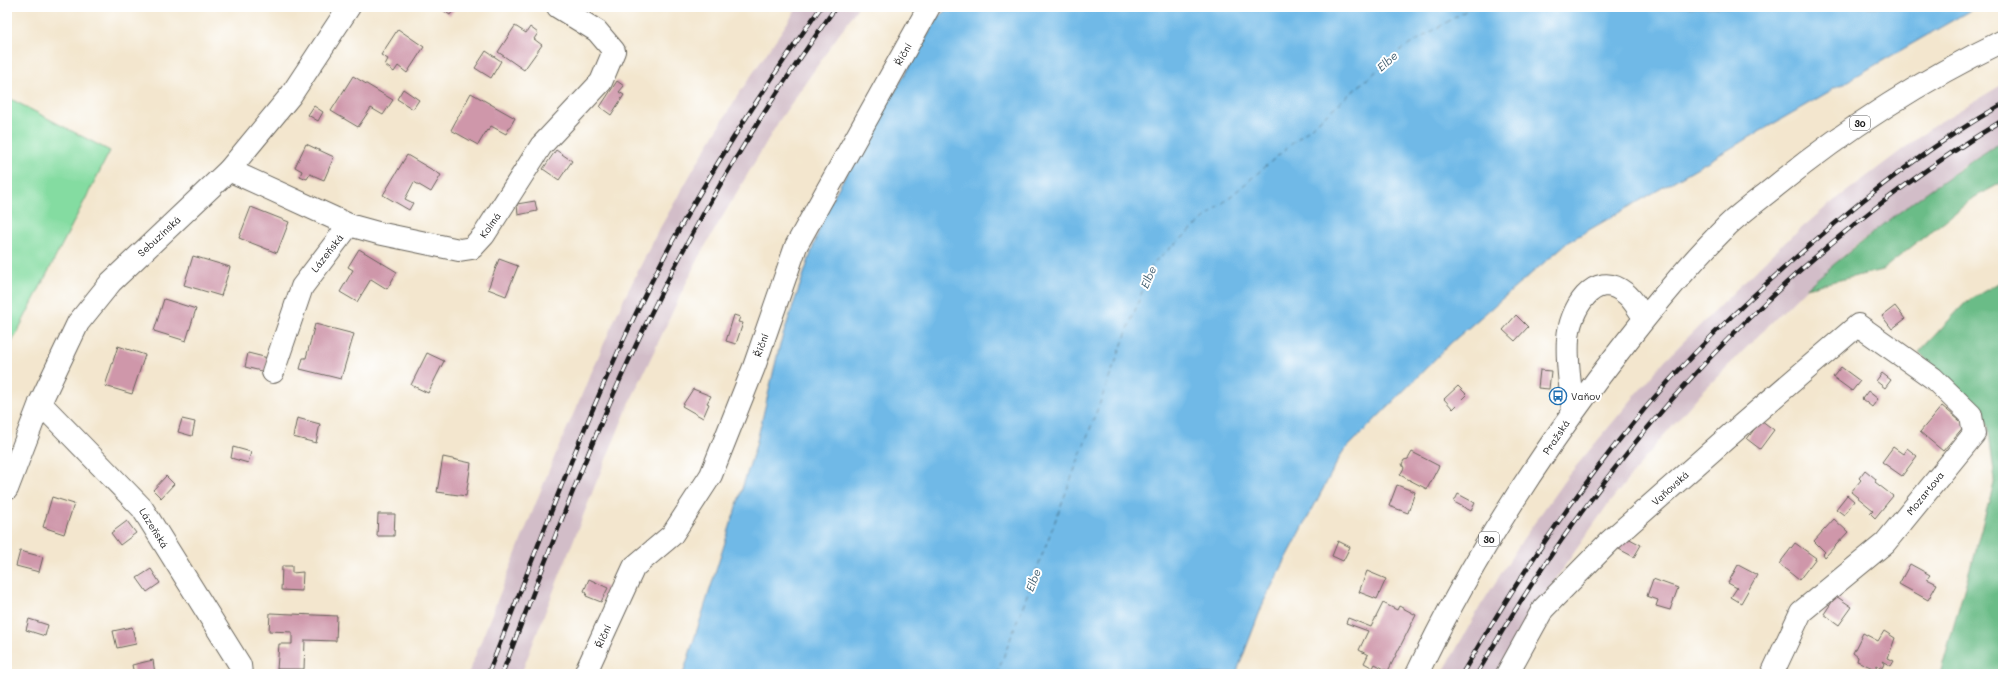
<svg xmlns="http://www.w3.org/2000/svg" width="2010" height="681" font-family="Mali,sans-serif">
  <rect width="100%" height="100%" fill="#fff"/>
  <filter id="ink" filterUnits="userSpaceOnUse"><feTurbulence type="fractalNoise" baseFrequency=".025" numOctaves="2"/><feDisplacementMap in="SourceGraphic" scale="8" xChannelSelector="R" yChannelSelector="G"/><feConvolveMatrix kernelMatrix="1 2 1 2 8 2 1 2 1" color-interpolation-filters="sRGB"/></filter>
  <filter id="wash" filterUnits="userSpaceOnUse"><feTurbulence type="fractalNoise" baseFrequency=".012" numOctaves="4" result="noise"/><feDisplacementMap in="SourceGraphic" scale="16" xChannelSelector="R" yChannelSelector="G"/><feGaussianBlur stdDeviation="0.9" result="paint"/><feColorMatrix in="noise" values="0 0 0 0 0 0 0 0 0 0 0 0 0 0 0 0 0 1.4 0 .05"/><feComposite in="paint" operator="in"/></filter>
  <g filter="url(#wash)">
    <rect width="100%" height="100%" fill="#f3e6ce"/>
    <g fill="#d2bdc8">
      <path d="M 798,7 L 858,7 L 779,121 L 698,258 L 630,402 L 596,483 L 521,674 L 468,674 L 551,465 L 620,307 L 656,235 L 697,163 L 738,95 Z"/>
      <path d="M 2003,84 L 2003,141 L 1962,166 L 1856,245 L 1806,288 L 1701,393 L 1658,442 L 1606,507 L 1564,567 L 1523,630 L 1497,674 L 1442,674 L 1481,605 L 1523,539 L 1567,477 L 1665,360 L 1774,252 L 1826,207 L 1935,125 Z"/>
    </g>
    <path fill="#84dca1" stroke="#507c5e" d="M 7,97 L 110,151 L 7,352 Z"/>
    <g fill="#6bbc87" stroke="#446c52">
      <path d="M 2003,141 L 2003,182 L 1975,197 L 1882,270 L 1806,288 C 1868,235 1933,184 2003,141 Z"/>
      <path d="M 2000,282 L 2003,288 L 2003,674 L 1940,674 L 1995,480 L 1988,425 L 1919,352 L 1966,302 Z"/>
    </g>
    <path fill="#6fb9e7" stroke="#466a82" d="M 950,7 L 1976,7 L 1568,242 L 1452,342 L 1342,453 L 1264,601 L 1236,674 L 683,674 L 756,445 L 780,344 L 826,209 L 939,16 Z"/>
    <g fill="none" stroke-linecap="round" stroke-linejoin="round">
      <path stroke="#3d5b6d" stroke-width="1" stroke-dasharray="5 4" stroke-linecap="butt" d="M 997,674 L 1153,263 L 1401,50 L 1472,7"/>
    </g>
    <g id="blocks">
      <g fill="#cf97aa">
        <path d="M 438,7 L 456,7 L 450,15 Z"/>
        <path d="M 515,26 L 526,33 L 530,27 L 538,33 L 534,39 L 542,45 L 524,70 L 498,52 Z"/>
        <path d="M 398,29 L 424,47 L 407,73 L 398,66 L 394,72 L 385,65 L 388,59 L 381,55 Z"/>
        <path d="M 486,51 L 501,61 L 491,78 L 475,68 Z"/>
        <path d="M 353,76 L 393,100 L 383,115 L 371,108 L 358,127 L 331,111 Z"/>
        <path d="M 617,81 L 624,86 L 619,92 L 624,95 L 611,115 L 600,107 Z"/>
        <path d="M 403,89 L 419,100 L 413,109 L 397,99 Z"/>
        <path d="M 471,93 L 515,118 L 506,134 L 491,126 L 488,131 L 487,130 L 478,145 L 451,130 Z"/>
        <path d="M 314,106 L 323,112 L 318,121 L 308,115 Z"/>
        <path d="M 306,144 L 334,157 L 324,180 L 310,174 L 307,179 L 300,176 L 302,171 L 295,167 Z"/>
        <path d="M 556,150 L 572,161 L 559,180 L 543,169 Z"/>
        <path d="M 407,155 L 441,175 L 431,192 L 414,182 L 405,199 L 413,203 L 409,210 L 383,195 Z"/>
        <path d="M 535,201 L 537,211 L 518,215 L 517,204 Z"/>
        <path d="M 251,207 L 289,222 L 277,253 L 239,238 Z"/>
        <path d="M 359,249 L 397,272 L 387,289 L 371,279 L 357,302 L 340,292 L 353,270 L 348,267 Z"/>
        <path d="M 193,256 L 230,267 L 221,296 L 184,285 Z"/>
        <path d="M 499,259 L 518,266 L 506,296 L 488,289 Z"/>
        <path d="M 164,299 L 196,309 L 186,341 L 154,331 Z"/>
        <path d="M 1895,306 L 1905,319 L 1892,329 L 1882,316 Z"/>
        <path d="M 734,315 L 740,317 L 738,322 L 743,323 L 736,344 L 726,341 Z"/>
        <path d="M 1516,315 L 1528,327 L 1515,341 L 1503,330 Z"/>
        <path d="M 315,324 L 354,334 L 341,379 L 300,369 L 303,358 L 306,358 Z"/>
        <path d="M 118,346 L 145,355 L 132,394 L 105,386 Z"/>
        <path d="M 248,353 L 268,358 L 265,372 L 245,367 Z"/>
        <path d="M 427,353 L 444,361 L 428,393 L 411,385 Z"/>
        <path d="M 1841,367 L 1860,381 L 1852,391 L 1833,377 Z"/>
        <path d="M 1540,370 L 1551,371 L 1549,389 L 1538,388 Z"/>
        <path d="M 1882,373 L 1891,380 L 1885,388 L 1876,381 Z"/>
        <path d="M 1458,386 L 1467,395 L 1453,409 L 1444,399 Z"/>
        <path d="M 693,389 L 711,396 L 707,403 L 709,404 L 703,418 L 682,406 Z"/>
        <path d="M 1868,391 L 1878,399 L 1872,407 L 1862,399 Z"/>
        <path d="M 1942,406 L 1965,425 L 1943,451 L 1920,432 Z"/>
        <path d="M 297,418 L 320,424 L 316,443 L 293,437 Z"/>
        <path d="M 182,419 L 195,422 L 192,436 L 178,432 Z"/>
        <path d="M 1761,420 L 1774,430 L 1760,449 L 1747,439 Z"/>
        <path d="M 233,447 L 251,452 L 248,463 L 231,458 Z"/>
        <path d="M 1893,447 L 1903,454 L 1907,448 L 1917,456 L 1902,476 L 1882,462 Z"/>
        <path d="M 1412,452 L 1439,466 L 1427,489 L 1400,475 L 1404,468 L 1402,464 L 1404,460 L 1408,459 Z"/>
        <path d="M 443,457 L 471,463 L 466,496 L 437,492 Z"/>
        <path d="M 1865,470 L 1876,479 L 1875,482 L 1893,496 L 1875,518 L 1870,513 L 1873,510 L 1851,492 L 1861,480 L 1859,478 Z"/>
        <path d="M 166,476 L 174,484 L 161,498 L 153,490 Z"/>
        <path d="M 1397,485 L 1415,492 L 1408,513 L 1389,506 Z"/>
        <path d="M 1458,494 L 1475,503 L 1471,511 L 1454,502 Z"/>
        <path d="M 1847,495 L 1854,501 L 1844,515 L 1836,509 Z"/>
        <path d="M 52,497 L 74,504 L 64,534 L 43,527 Z"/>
        <path d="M 378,514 L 395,514 L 394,536 L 377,536 Z"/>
        <path d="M 1834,519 L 1848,532 L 1825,557 L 1823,554 L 1825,552 L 1814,541 Z"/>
        <path d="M 127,521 L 136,533 L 120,545 L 111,533 Z"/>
        <path d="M 1624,536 L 1641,545 L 1634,557 L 1617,548 Z"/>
        <path d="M 1338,541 L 1350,547 L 1343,561 L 1332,556 Z"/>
        <path d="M 1795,543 L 1816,558 L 1799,580 L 1779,564 Z"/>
        <path d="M 20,551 L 43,557 L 39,572 L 16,566 Z"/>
        <path d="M 1910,564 L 1930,575 L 1927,579 L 1937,584 L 1928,600 L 1899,584 Z"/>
        <path d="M 1738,565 L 1757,575 L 1741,603 L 1731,597 L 1737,588 L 1728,583 Z"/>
        <path d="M 282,566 L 292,566 L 292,573 L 303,572 L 302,591 L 281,590 Z"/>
        <path d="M 151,569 L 160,583 L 147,592 L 137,578 Z"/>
        <path d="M 1367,571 L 1386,579 L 1377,599 L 1359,592 Z"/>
        <path d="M 589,579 L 608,588 L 601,602 L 586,596 L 587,593 L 584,591 Z"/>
        <path d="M 1653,579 L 1678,588 L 1670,610 L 1656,606 L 1658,600 L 1647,596 Z"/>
        <path d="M 1836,596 L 1852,607 L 1839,625 L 1824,614 Z"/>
        <path d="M 1383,603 L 1397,610 L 1399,606 L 1416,615 L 1388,671 L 1375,664 L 1373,668 L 1364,663 L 1368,655 L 1359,650 L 1368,631 L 1346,623 L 1348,618 L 1371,627 Z"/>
        <path d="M 270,613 L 337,616 L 336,641 L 305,640 L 304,669 L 277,669 L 279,644 L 292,644 L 292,632 L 269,631 Z"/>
        <path d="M 29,619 L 48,625 L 45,636 L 26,630 Z"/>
        <path d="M 132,627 L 136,644 L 117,648 L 113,631 Z"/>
        <path d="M 1884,631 L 1895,638 L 1888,658 L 1894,661 L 1891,666 L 1882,661 L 1884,664 L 1882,668 L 1877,665 L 1875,669 L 1857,661 L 1858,657 L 1853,653 L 1863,633 L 1878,641 Z"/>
        <path d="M 153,660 L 155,674 L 134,674 L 132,665 Z"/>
      </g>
    </g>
  </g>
  <g filter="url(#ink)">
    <use href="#blocks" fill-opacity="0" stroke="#67635a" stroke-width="1"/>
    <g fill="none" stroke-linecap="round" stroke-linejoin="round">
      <defs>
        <g id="minor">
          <path d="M 229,170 L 349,225 L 378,233 L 459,250 L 472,248 L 484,235 L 541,146 L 601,82 L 614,51 L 597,31 L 558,7"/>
          <path d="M 273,372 L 302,287 L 349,225"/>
          <path d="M 40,403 L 142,508 L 240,665 L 241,674"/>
          <path d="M 1573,412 C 1571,388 1566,363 1568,339 C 1569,312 1594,267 1625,293 C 1633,299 1638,309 1644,317"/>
          <path d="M 585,674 L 634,567 L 672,535 L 711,475 L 754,367 L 796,246 L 929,7"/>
          <path d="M 1507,674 L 1543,609 L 1610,541 L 1738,428 L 1858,325 L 1933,378 L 1971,415 L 1974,434 L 1885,543 L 1801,612 L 1772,674"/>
        </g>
        <g id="major">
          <path d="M 7,489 L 40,403 L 78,323 L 111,282 L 229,170 L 291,95 L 349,7"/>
          <path d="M 1417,674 C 1466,570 1528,473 1597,380 C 1638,326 1680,273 1728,225 C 1743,211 1760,199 1776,186 C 1846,129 1922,80 2003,41"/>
        </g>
      </defs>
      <use href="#minor" stroke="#67635a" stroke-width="24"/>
      <use href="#major" stroke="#67635a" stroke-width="24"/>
      <use href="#minor" stroke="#fff" stroke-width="22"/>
      <use href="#major" stroke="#fff" stroke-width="22"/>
      <defs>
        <g id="rail">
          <path d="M 488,674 C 545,529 598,380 672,242 C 717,160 767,83 821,7"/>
          <path d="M 502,674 C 557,531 611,384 684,249 C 729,165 780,85 836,7"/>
          <path d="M 1462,674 C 1513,586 1568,502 1633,423 C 1685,358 1747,300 1810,245 C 1869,193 1934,143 2003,104"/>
          <path d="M 1477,674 C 1605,449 1781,255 2003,120"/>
        </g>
      </defs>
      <use href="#rail" stroke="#1c1c1c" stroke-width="4.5"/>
      <use href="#rail" stroke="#fff" stroke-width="3" stroke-dasharray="9" stroke-linecap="butt"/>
    </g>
  </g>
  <defs>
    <symbol id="bus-ring" viewBox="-11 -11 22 22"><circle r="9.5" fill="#fff" stroke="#1f6fb2" stroke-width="1.5"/><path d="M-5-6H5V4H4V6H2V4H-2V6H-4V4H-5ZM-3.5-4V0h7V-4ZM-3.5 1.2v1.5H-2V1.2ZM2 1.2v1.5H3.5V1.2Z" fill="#1f6fb2"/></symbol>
  </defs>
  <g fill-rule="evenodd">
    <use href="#bus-ring" x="1548" y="386" width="20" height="20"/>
  </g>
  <g text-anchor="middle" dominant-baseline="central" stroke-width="4" stroke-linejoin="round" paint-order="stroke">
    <g fill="#fff" stroke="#606060" stroke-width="1">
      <rect x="1850" y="116" width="20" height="14" rx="3"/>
      <rect x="1479" y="532" width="20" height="14" rx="3"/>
    </g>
    <g font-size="9" font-weight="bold" fill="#1c1c1c">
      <text x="1860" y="123">30</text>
      <text x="1489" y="539">30</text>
    </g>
    <g font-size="10" fill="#1c1c1c" stroke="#fff">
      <text transform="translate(903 54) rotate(-61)">Říční</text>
      <text transform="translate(490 225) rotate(-55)">Kolmá</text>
      <text transform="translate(159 236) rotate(-43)">Sebuzínská</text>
      <text transform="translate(327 253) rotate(-52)">Lázeňská</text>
      <text transform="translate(761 345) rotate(-71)">Říční</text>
      <text transform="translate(1556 437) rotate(-56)">Pražská</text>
      <text transform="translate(1670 488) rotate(-42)">Vaňovská</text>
      <text transform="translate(1925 493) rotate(-51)">Mozartova</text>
      <text transform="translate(154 528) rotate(58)">Lázeňská</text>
      <text transform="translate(603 636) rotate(-66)">Říční</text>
    </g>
    <g font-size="10" fill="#1c1c1c" stroke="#fff" text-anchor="start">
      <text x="1571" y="396">Vaňov</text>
    </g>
    <g font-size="11" font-style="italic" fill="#3d5b6d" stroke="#fff">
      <text transform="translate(1387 61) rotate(-41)">Elbe</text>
      <text transform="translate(1148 277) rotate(-67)">Elbe</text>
      <text transform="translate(1033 580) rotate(-69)">Elbe</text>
    </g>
  </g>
  <rect width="2010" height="681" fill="none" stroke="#fff" stroke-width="24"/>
</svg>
